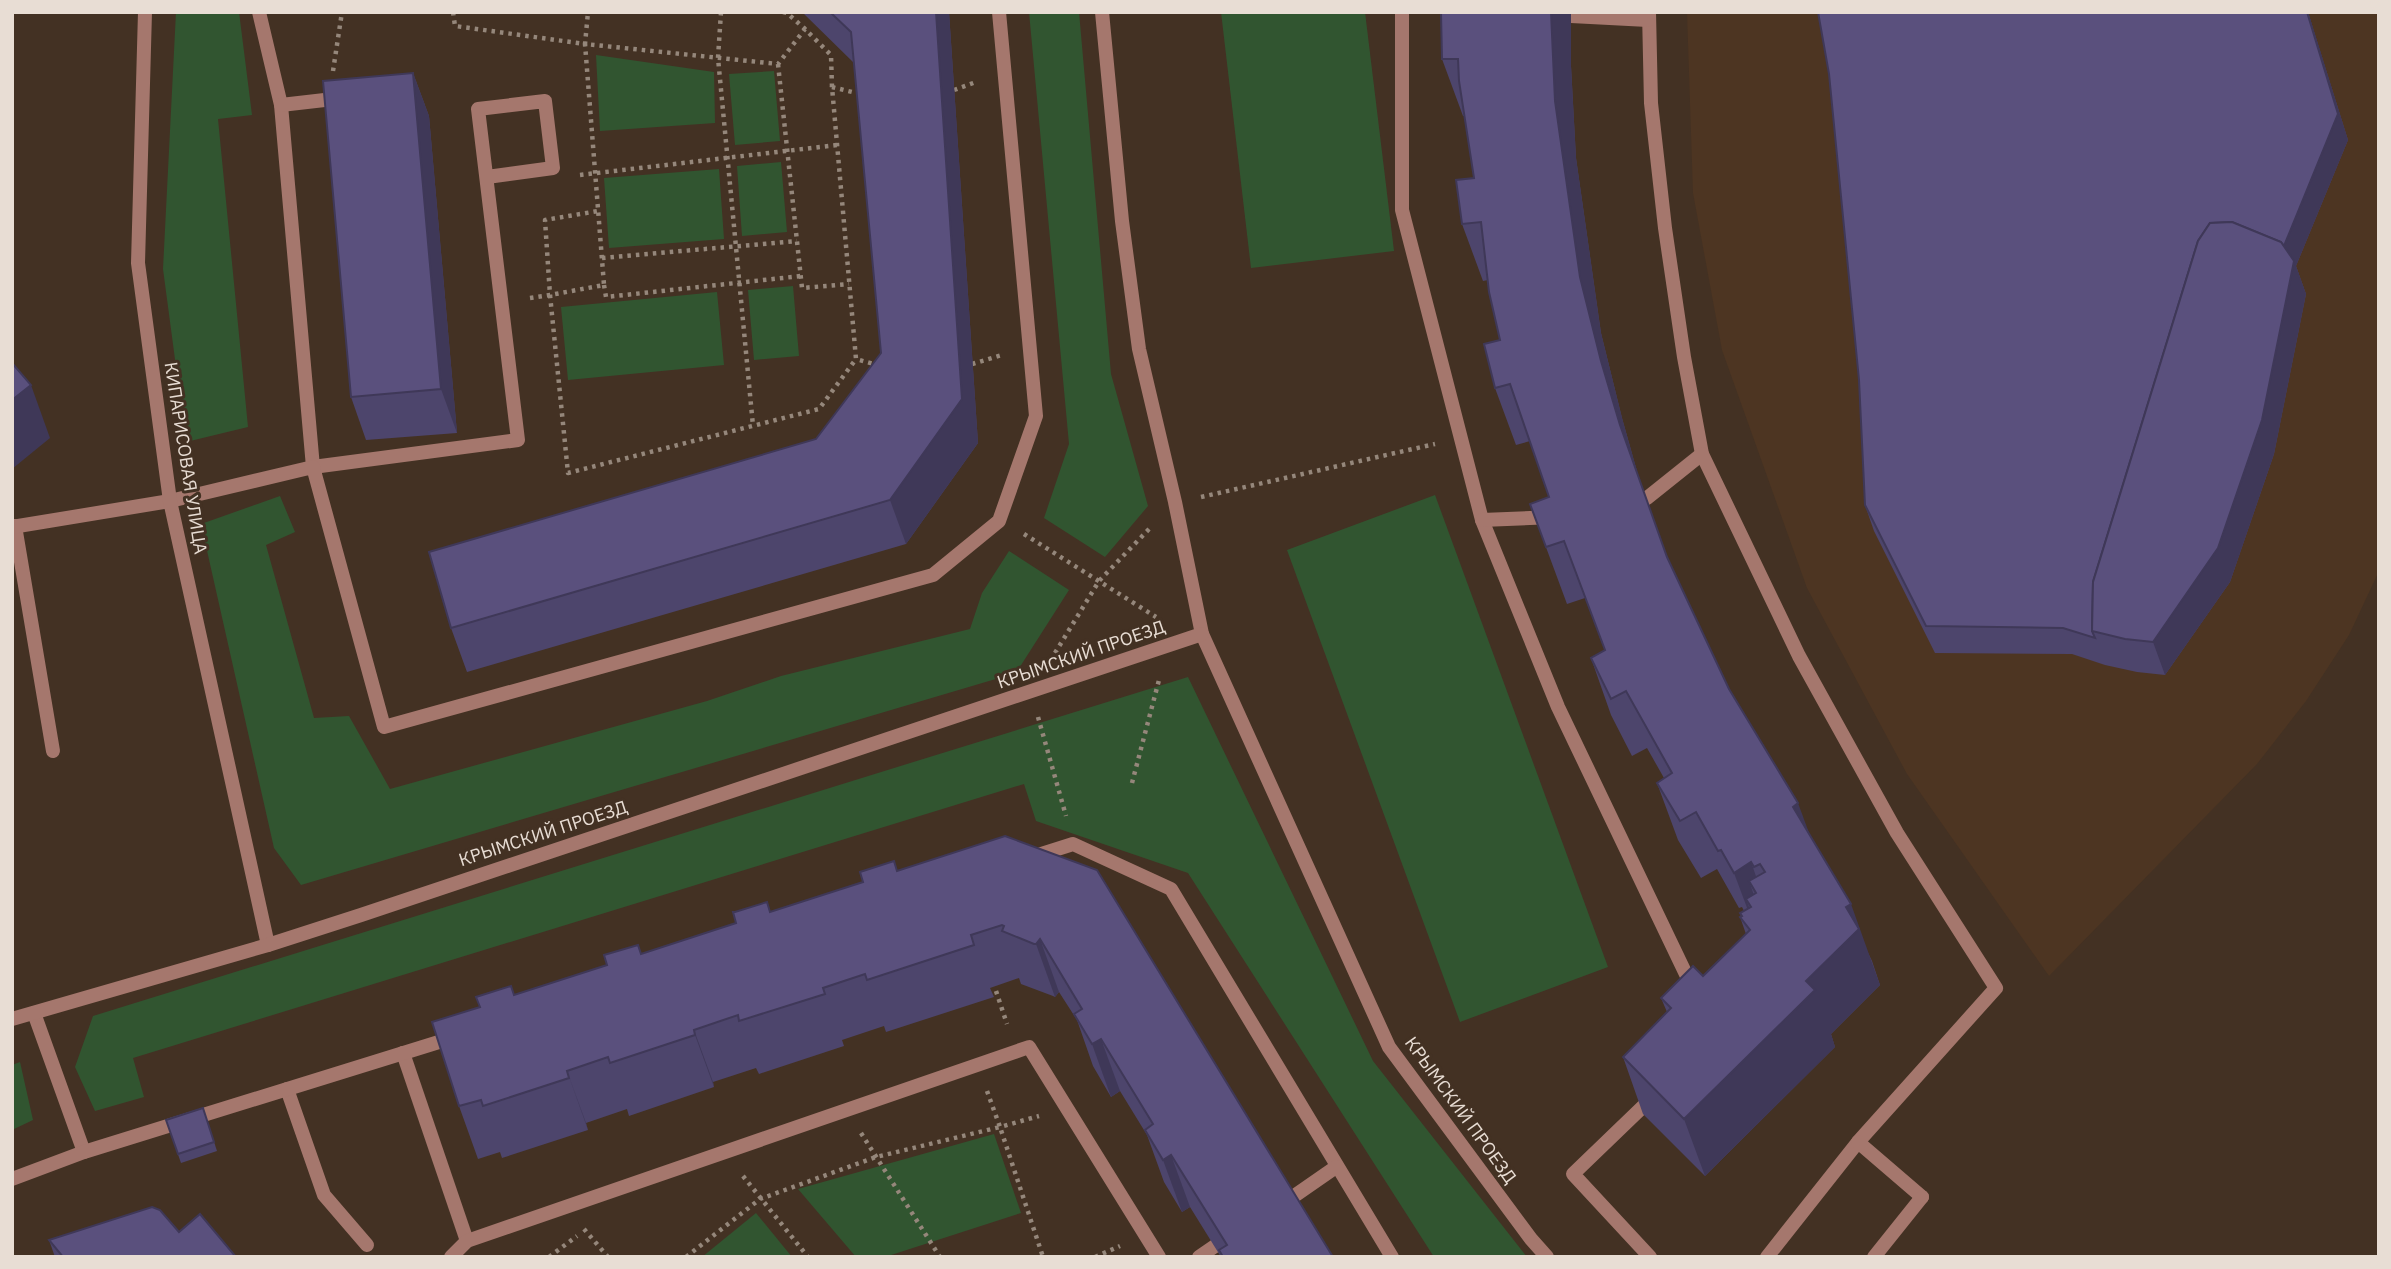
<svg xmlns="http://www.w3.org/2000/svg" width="2391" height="1269" font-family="'IBM Plex Sans',sans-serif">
  <rect width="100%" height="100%" fill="#433123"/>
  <path fill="#4d3522" d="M 1687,12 L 2379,12 L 2379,571 L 2349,635 L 2306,701 L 2257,764 L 2049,976 L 1907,774 L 1807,588 L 1722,350 L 1693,193 Z"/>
  <g fill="#315530">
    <path d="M 176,12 L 239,12 L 252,115 L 218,119 L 248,427 L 186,442 L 163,269 Z"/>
    <path d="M 1029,12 L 1079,12 L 1111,374 L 1148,506 L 1105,557 L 1044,518 L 1069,444 Z"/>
    <path d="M 1221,12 L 1365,12 L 1394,251 L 1251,268 Z"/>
    <path d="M 596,55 L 714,72 L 715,123 L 600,131 Z"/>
    <path d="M 774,71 L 780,141 L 735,145 L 729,74 Z"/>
    <path d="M 781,162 L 787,232 L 742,236 L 737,166 Z"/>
    <path d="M 719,169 L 724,239 L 609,248 L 604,178 Z"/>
    <path d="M 793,286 L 799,356 L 754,360 L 748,290 Z"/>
    <path d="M 717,292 L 724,365 L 568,380 L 561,307 Z"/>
    <path d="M 1435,495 L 1608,967 L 1460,1022 L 1287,550 Z"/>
    <path d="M 280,496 L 295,532 L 266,545 L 314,718 L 349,716 L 390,789 L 707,701 L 781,676 L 970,629 L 982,593 L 1009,551 L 1069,590 L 1016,673 L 301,885 L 274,848 L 201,524 Z"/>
    <path d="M 1188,677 L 1373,1061 L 1527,1257 L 1434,1257 L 1188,873 L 1036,821 L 1024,784 L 133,1058 L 144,1097 L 95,1111 L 75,1067 L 93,1016 Z"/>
    <path d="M 20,1062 L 33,1120 L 12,1130 L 12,1065 Z"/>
    <path d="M 994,1134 L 1021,1213 L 885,1257 L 856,1257 L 798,1189 Z"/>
    <path d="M 756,1213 L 792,1257 L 702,1257 Z"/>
  </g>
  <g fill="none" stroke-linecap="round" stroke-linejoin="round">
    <g stroke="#95877b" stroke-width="4.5" stroke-dasharray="3.5 5" stroke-linecap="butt">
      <path d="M 453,12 L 455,26 L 585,44 L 588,12"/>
      <path d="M 721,12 L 718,58 L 753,426"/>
      <path d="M 783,12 L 787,13 L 805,29"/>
      <path d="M 778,64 L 802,288 L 849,284"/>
      <path d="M 333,71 L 342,12"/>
      <path d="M 832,87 L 831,55 L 805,29 L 778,64 L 585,44 L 604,285 L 550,295 L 568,473 L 819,409 L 856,359"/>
      <path d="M 954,90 L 976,82"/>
      <path d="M 860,94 L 832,87 L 856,359 L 877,365"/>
      <path d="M 580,175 L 837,145"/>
      <path d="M 602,258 L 797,241"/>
      <path d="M 604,285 L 606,297 L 801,276"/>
      <path d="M 530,298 L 550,295 L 545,220 L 598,211"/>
      <path d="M 972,364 L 1002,355"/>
      <path d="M 1201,497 L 1435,444"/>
      <path d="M 1024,534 L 1156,617"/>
      <path d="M 1055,653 L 1099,581 L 1151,527"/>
      <path d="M 1038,717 L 1066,816"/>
      <path d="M 1132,783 L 1159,680"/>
      <path d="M 996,991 L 1007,1024"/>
      <path d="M 987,1091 L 1000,1127 L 1039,1116"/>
      <path d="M 861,1133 L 940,1257"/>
      <path d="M 743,1176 L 808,1257"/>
      <path d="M 584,1229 L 608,1257"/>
      <path d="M 549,1257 L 577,1236"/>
      <path d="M 686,1257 L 760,1199 L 876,1157 L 1000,1127 L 1043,1257"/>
      <path d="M 1095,1257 L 1120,1246"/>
    </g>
    <g stroke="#a5776d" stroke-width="14">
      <path d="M 259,12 L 281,105 L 313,467 L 518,440 L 478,109 L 545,101 L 553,168 L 487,177"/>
      <path d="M 1402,12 L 1402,210 L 1482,520 L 1558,707 L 1694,991"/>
      <path d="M 1649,12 L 1651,103 L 1665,228 L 1684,357 L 1702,454 L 1799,656 L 1897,833 L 1996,988 L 1858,1142 L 1767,1257"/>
      <path d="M 1571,16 L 1648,20"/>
      <path d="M 281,105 L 342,98"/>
      <path d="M 1647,498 L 1702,454"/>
      <path d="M 1482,520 L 1554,517"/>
      <path d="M 15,526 L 53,751"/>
      <path d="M 12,527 L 170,501 L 313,467 L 384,727 L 933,575 L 999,521 L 1036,416 L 999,12"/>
      <path d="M 1032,857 L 1073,844 L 1171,889 L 1392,1257"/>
      <path d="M 34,1013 L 84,1152"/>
      <path d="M 403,1053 L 467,1241"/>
      <path d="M 287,1089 L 324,1195 L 367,1245"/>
      <path d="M 1858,1142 L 1922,1197"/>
      <path d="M 12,1179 L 84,1152 L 455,1037"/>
      <path d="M 1287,1201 L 1336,1167"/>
      <path d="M 451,1257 L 467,1241 L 1029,1047 L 1159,1257"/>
      <path d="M 1199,1257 L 1215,1246"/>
      <path d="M 1650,1257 L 1573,1174 L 1655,1095"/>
    </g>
    <g stroke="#a5776d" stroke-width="14">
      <path d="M 145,12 L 138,263 L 170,501 L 268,945"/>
      <path d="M 1102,12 L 1122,221 L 1139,349 L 1175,502 L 1202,634 L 1389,1047 L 1531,1239 L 1547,1257"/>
      <path d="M 12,1019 L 268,945 L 361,915 L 1202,634"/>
      <path d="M 1874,1257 L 1922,1197"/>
    </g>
  </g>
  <g fill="#4d456c">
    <path d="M 802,12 L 949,12 L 978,443 L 906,544 L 467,672 L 451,628 L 816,439 L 881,353 L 854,63 Z"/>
    <path d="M 1459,12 L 1571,12 L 1571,66 L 1576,158 L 1601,333 L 1622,418 L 1640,482 L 1668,559 L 1729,689 L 1811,837 L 1872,961 L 1880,985 L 1831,1034 L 1835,1047 L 1705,1176 L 1643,1114 L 1623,1057 L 1667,1012 L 1661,998 L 1703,976 L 1746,934 L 1740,917 L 1741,917 L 1740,913 L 1744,911 L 1742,907 L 1739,908 L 1717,869 L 1701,878 L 1678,840 L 1657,783 L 1664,778 L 1647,748 L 1632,756 L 1611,715 L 1591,658 L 1605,651 L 1585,598 L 1567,604 L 1530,504 L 1549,497 L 1530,441 L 1516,445 L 1495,388 L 1500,340 L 1488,280 L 1483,281 L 1462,224 L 1474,178 L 1464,116 L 1463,116 L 1442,59 Z"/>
    <path d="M 1817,12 L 2308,12 L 2348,140 L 2296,266 L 2306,294 L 2274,454 L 2230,582 L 2165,675 L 2137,672 L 2105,665 L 2072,654 L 1935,653 L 1874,531 L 1865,505 L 1859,380 L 1829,74 L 1819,17 Z"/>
    <path d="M 413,73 L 429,116 L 457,433 L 366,440 L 351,397 Z"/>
    <path d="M 1005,836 L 1333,1257 L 1221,1257 L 1190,1207 L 1182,1212 L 1164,1182 L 1147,1135 L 1120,1091 L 1111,1097 L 1093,1066 L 1077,1020 L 1059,992 L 1055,997 L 1053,996 L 1021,984 L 1019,978 L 990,988 L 994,997 L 886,1032 L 884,1026 L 842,1040 L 844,1046 L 759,1074 L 756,1068 L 713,1082 L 714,1087 L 629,1116 L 627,1109 L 586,1123 L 588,1130 L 502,1158 L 500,1152 L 478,1159 L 459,1106 L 514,995 Z"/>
    <path d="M 203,1108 L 217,1151 L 181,1163 L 166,1120 Z"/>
    <path d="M 179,1232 L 236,1257 L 55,1257 L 49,1240 Z"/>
  </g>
  <g fill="#3f3858">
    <path d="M 936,12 L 949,12 L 978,443 L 906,544 L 890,500 Z"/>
    <path d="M 1551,12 L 1571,12 L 1571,66 L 1576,158 L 1601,333 L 1622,418 L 1640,482 L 1620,425 L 1601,361 L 1580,277 L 1555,101 Z"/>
    <path d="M 2307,12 L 2308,12 L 2348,140 L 2296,266 L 2306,294 L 2274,454 L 2230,582 L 2165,675 L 2153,642 L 2283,248 Z"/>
    <path d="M 413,73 L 429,116 L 457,433 L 441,389 Z"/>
    <path d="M 31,385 L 50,438 L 12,469 L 12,400 Z"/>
    <path d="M 1798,803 L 1819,860 L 1793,807 Z"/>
    <path d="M 1751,862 L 1771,919 L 1749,881 L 1764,924 L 1746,899 L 1757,928 L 1755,929 L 1734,873 Z"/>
    <path d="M 1851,904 L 1880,985 L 1831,1034 L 1835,1047 L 1705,1176 L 1684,1119 L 1806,981 L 1846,907 Z"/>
    <path d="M 1040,939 L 1059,992 L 1055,997 L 1036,944 Z"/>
    <path d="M 694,1030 L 713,1082 L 714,1087 L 695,1035 Z"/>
    <path d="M 1101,1039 L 1120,1091 L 1111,1097 L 1092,1044 Z"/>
    <path d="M 567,1071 L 586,1123 L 588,1130 Z"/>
    <path d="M 1171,1155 L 1190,1207 L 1182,1212 L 1163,1160 Z"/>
  </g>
  <g fill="#5a507d" stroke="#3f3858" stroke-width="2">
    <path d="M 830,12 L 936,12 L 962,399 L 890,500 L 451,628 L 429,552 L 816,439 L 881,353 L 851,32 Z"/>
    <path d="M 1459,12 L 1551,12 L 1555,101 L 1580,277 L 1601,361 L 1620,425 L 1667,557 L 1729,689 L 1798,803 L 1793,807 L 1851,904 L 1846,907 L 1859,929 L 1806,981 L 1815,990 L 1684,1119 L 1623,1057 L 1671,1008 L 1661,998 L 1693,966 L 1703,976 L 1750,930 L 1740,917 L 1742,916 L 1740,913 L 1751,907 L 1746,899 L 1756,893 L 1749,881 L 1765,872 L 1760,864 L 1754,867 L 1751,862 L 1734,873 L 1721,850 L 1718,851 L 1696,812 L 1680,821 L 1657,783 L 1672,773 L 1626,691 L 1611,699 L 1591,658 L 1605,650 L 1564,541 L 1546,547 L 1530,504 L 1549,497 L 1510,384 L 1495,388 L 1484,344 L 1500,340 L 1489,292 L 1481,222 L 1462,224 L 1456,180 L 1474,178 L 1459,81 L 1458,59 L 1442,59 L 1441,13 Z"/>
    <path d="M 1818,12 L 2307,12 L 2338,114 L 2284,246 L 2281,242 L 2232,222 L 2210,223 L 2198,241 L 2093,582 L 2092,631 L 2095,638 L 2063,628 L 1926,626 L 1865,505 L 1859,380 L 1829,74 Z"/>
    <path d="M 413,73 L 441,389 L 351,397 L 323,81 Z"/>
    <path d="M 2232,222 L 2281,242 L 2294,261 L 2262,420 L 2218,548 L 2153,642 L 2125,639 L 2092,631 L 2093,582 L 2198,241 L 2210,223 Z"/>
    <path d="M 12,363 L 31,385 L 12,400 Z"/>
    <path d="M 1005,836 L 1097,870 L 1333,1257 L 1223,1257 L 1219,1250 L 1227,1245 L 1171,1155 L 1163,1160 L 1145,1130 L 1153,1124 L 1101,1039 L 1092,1044 L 1074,1014 L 1082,1009 L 1040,939 L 1036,944 L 1034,944 L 1002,931 L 1004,926 L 1002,925 L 971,935 L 974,945 L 867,980 L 865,974 L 823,988 L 825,994 L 739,1021 L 738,1015 L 694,1030 L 695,1035 L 610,1063 L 608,1057 L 567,1071 L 569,1078 L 483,1106 L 481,1100 L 459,1106 L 432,1022 L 480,1007 L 476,997 L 511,986 L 514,995 L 607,965 L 604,955 L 638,945 L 641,954 L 736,923 L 733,912 L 735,912 L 767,902 L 770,912 L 863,882 L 860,872 L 894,861 L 897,871 Z"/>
    <path d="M 203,1108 L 214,1142 L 178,1154 L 166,1120 Z"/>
    <path d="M 152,1207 L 160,1210 L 179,1232 L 200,1214 L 236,1257 L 63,1257 L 49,1240 Z"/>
  </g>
  <g text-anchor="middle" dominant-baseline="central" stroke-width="6" stroke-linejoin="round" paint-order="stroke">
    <g font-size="18" fill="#e8ddd4" stroke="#433123">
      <text transform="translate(186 458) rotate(81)">КИПАРИСОВАЯ УЛИЦА</text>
      <text transform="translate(1081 654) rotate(-19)">КРЫМСКИЙ ПРОЕЗД</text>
      <text transform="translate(543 833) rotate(-18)">КРЫМСКИЙ ПРОЕЗД</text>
      <text transform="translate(1461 1110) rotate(54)">КРЫМСКИЙ ПРОЕЗД</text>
    </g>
  </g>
  <rect width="2391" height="1269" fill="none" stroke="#e8ddd4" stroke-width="28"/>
</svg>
